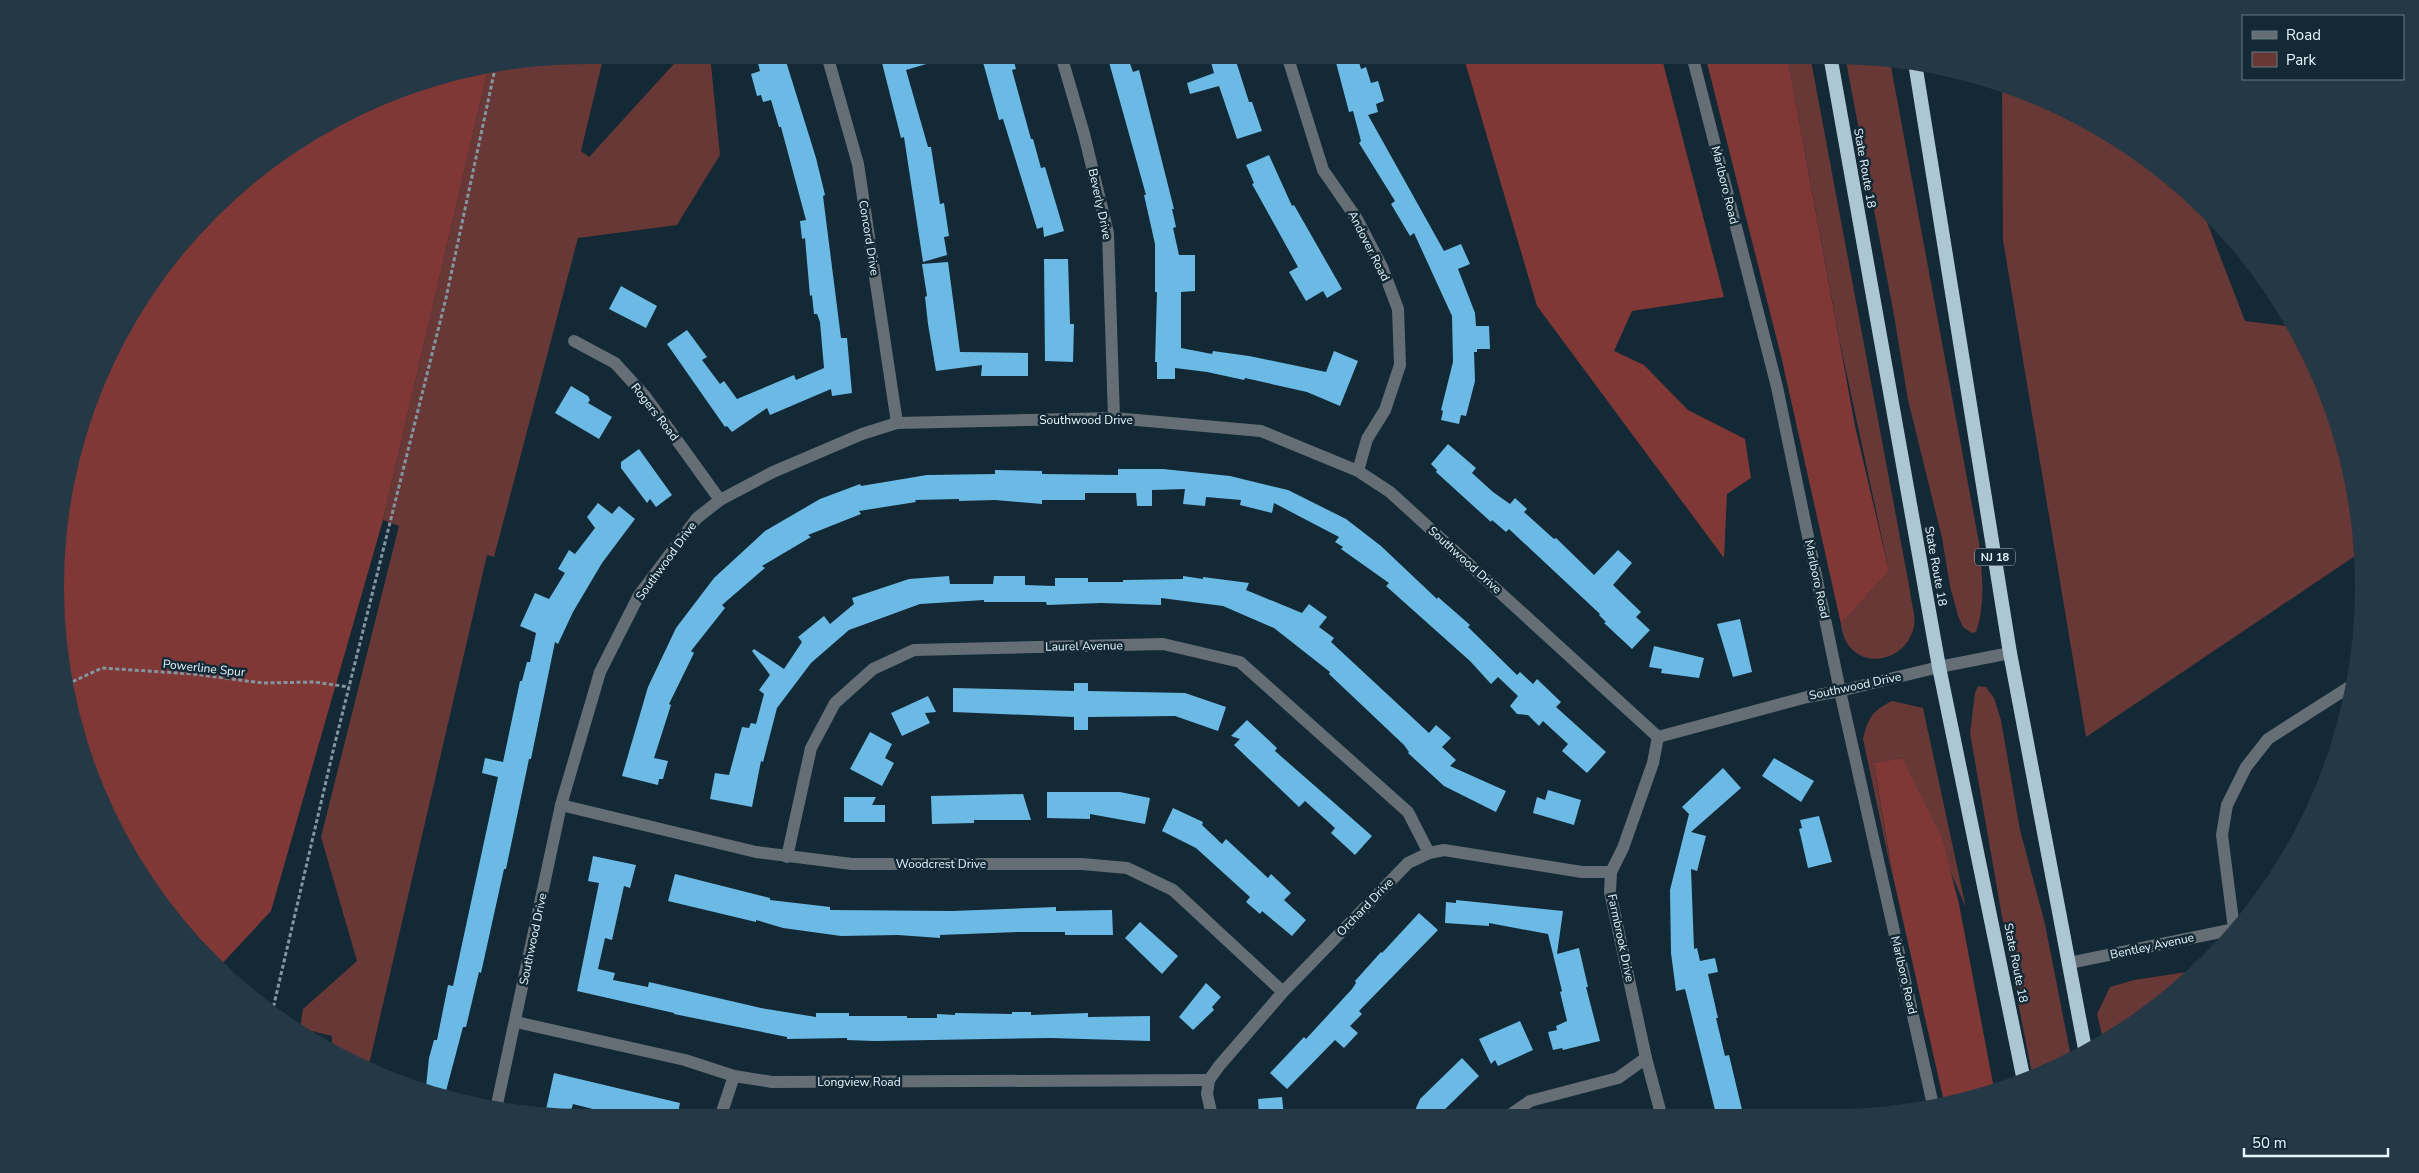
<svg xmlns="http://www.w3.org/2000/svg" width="2419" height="1173" font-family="'Nunito Sans',sans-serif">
  <rect width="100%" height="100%" fill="#132935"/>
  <g fill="#673835">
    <path d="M 586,55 L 604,55 L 581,151 L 589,157 L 682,55 L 710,55 L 720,155 L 677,225 L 578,238 L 494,557 L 487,555 L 368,1069 L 332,1050 L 332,1036 L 300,1028 L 303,1009 L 357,961 L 321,837 L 399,526 L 383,520 L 489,65 Z"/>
    <path d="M 1787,55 L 1810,55 L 1910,591 C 1911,602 1916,616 1914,626 C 1906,667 1846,673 1841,624 L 1889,571 L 1840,343 Z"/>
    <path d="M 1845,56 L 1890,61 L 1979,543 C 1982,574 1986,602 1976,632 L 1972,633 L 1963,627 L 1958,616 L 1950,586 L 1942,538 L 1908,400 L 1894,315 Z"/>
    <path d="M 2002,86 L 2036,96 L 2128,145 L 2200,204 L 2245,321 L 2294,327 L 2324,383 L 2354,483 L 2361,552 L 2086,737 L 2003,240 Z"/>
    <path d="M 1978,686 L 1986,687 L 1994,698 L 2001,720 L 2020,830 L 2045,924 L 2071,1057 L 2033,1078 L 2009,957 L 1970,733 L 1975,693 Z"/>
    <path d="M 1892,701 L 1923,708 L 1966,908 L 1902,758 L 1874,763 L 1892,875 L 1863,739 C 1868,718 1872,711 1892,701 Z"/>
    <path d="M 2193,971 L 2156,1008 L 2103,1039 L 2097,1014 L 2110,987 L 2134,980 Z"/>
  </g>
  <g fill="#7f3835">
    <path d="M 1463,55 L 1661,55 L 1724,297 L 1632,311 L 1614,351 L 1644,365 L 1688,410 L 1745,439 L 1751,478 L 1727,494 L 1724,558 L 1537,306 Z"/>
    <path d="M 1705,55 L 1787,55 L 1855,426 L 1889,571 L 1841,624 L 1782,360 Z"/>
    <path d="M 483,65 L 489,65 L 383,520 L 271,911 L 218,968 L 165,910 L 110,822 L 83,757 L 60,656 L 56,552 L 65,483 L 95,383 L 126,321 L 187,236 L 263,165 L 321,126 L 415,83 Z"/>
    <path d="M 1902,758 L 1942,838 L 1959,904 L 1994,1089 L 1944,1102 L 1892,872 L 1874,763 Z"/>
  </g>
  <g fill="#6bbae5">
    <path d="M 756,55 L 784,55 L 816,158 L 825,195 L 823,196 L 841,338 L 847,338 L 852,393 L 832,396 L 831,389 L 770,415 L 767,408 L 732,432 L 727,426 L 725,427 L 667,344 L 687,330 L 707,357 L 702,360 L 720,384 L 724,381 L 737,399 L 794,375 L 796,380 L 824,368 L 820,322 L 817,314 L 814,314 L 812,295 L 810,296 L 805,238 L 802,239 L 800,221 L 806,220 L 781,127 L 779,127 L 771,100 L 763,102 L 761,95 L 757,96 L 751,74 L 760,71 Z"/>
    <path d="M 880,55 L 942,55 L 943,59 L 906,70 L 928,147 L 931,147 L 940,204 L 944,203 L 949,236 L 944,237 L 947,255 L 923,262 L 904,137 L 901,138 Z"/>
    <path d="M 981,55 L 1012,55 L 1016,69 L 1012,70 L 1031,139 L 1033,139 L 1041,168 L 1045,167 L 1064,231 L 1044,237 L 1043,227 L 1037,229 L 1003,119 L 999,120 Z"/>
    <path d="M 1107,55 L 1127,55 L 1133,72 L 1139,70 L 1174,209 L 1172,209 L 1176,227 L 1173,228 L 1179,255 L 1195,255 L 1195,291 L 1181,292 L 1181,348 L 1212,354 L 1213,351 L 1249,356 L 1326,372 L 1334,351 L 1358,361 L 1340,406 L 1307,392 L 1245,378 L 1244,380 L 1207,372 L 1175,368 L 1175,379 L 1157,379 L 1157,362 L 1155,362 L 1157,292 L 1155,292 L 1155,244 L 1144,195 L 1146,195 Z"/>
    <path d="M 1209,55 L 1234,55 L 1249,102 L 1252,102 L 1262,131 L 1237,139 L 1219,86 L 1190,94 L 1187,83 L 1214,73 Z"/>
    <path d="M 1334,55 L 1357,55 L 1361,69 L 1366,67 L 1371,83 L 1378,81 L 1384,101 L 1376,104 L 1378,112 L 1368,115 L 1444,251 L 1461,244 L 1470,264 L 1458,269 L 1475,313 L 1476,326 L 1489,326 L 1490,349 L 1477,349 L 1477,352 L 1474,352 L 1475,381 L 1466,416 L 1461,415 L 1459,424 L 1441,420 L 1443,411 L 1441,410 L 1453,362 L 1452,316 L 1414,233 L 1410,236 L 1391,204 L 1395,201 L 1359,143 L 1361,141 L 1353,111 L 1349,112 Z"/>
    <path d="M 1269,155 L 1292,206 L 1294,205 L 1342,289 L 1327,298 L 1323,291 L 1306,301 L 1289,272 L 1298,267 L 1252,184 L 1254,183 L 1246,165 Z"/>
    <path d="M 1044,259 L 1068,259 L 1070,324 L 1074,324 L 1073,362 L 1045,361 Z"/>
    <path d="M 948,262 L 960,352 L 1028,353 L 1028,376 L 981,376 L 982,365 L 936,371 L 928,324 L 925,297 L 927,296 L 922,264 Z"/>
    <path d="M 621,286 L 657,306 L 646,328 L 609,309 Z"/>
    <path d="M 571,386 L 588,396 L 590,400 L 588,403 L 612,417 L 599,439 L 555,413 Z"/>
    <path d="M 1448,444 L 1476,468 L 1472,473 L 1493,492 L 1510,504 L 1515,498 L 1527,509 L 1524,512 L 1554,539 L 1556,538 L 1594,575 L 1618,550 L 1632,563 L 1613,585 L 1641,612 L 1636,617 L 1650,630 L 1632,649 L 1604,623 L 1606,622 L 1599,615 L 1600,614 L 1509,529 L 1506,532 L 1492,520 L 1491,522 L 1436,472 L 1437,470 L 1431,464 Z"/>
    <path d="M 639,449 L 672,495 L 656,507 L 650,499 L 647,503 L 621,468 L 621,462 Z"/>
    <path d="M 1118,469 L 1163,469 L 1230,476 L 1288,490 L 1346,519 L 1381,546 L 1437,599 L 1438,597 L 1470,625 L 1468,627 L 1517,675 L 1520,672 L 1533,684 L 1537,679 L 1561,702 L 1556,707 L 1606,752 L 1587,773 L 1562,751 L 1568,744 L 1543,721 L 1539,726 L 1528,715 L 1517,714 L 1510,706 L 1518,696 L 1498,677 L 1491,684 L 1470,661 L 1386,586 L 1389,583 L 1341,549 L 1343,547 L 1335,542 L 1339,537 L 1274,503 L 1272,513 L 1240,505 L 1241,500 L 1206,497 L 1205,506 L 1183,504 L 1185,489 L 1152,490 L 1152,506 L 1137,506 L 1136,493 L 1085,493 L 1085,500 L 1042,500 L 1042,504 L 995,500 L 959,501 L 959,499 L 915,500 L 916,502 L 859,511 L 861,514 L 808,535 L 811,537 L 762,566 L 765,568 L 722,605 L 725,608 L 691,651 L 694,653 L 669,704 L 671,705 L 654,758 L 668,761 L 663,779 L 659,779 L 658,785 L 622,776 L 648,687 L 676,628 L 714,578 L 765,531 L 820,499 L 860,484 L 861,486 L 927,475 L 995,474 L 995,470 L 1042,471 L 1042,474 L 1118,475 Z"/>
    <path d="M 598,503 L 612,514 L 619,506 L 635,519 L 602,563 L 573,612 L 558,644 L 555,642 L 531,759 L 529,759 L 506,869 L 504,869 L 481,973 L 479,972 L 466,1027 L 463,1027 L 446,1091 L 426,1087 L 429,1058 L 434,1040 L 437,1040 L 448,985 L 453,986 L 498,777 L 482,773 L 485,758 L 503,762 L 520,681 L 522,681 L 527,662 L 530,662 L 536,633 L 520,626 L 535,593 L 549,599 L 565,573 L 558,569 L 569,550 L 575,554 L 595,528 L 587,517 Z"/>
    <path d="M 949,576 L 950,584 L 993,584 L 994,576 L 1025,576 L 1025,585 L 1055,586 L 1055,578 L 1088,578 L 1088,582 L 1123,582 L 1123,580 L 1183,579 L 1183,576 L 1203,579 L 1203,577 L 1249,583 L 1246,590 L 1302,613 L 1309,604 L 1327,617 L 1319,627 L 1334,638 L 1331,642 L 1429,733 L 1436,725 L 1451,738 L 1442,747 L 1456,760 L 1450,766 L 1506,791 L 1496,812 L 1444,786 L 1408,753 L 1409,752 L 1404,745 L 1329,674 L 1330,672 L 1274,628 L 1223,606 L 1161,598 L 1161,605 L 1101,603 L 1047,605 L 1046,602 L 984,602 L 984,600 L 920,604 L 849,630 L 811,663 L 777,708 L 763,762 L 761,761 L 752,807 L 710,799 L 715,773 L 729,775 L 742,727 L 749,728 L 751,723 L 756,724 L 764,694 L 759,690 L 770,675 L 752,651 L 754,649 L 784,669 L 802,642 L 798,637 L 824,616 L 830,624 L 854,604 L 852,598 L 909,579 Z"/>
    <path d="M 1740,619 L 1752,672 L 1733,677 L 1717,624 Z"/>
    <path d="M 1654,646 L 1704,658 L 1699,678 L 1661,673 L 1662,669 L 1649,667 Z"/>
    <path d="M 1074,683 L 1088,683 L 1088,691 L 1185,693 L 1226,707 L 1218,731 L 1175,716 L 1088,717 L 1088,730 L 1074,730 L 1074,717 L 953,712 L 953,688 L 1074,691 Z"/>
    <path d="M 928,696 L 936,712 L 925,713 L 930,723 L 902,736 L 891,713 Z"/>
    <path d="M 1247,720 L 1277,748 L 1275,751 L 1372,836 L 1355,855 L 1331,833 L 1335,828 L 1305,801 L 1299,807 L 1234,745 L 1240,739 L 1231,736 Z"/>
    <path d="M 870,732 L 892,744 L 885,758 L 894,763 L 882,786 L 850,769 Z"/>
    <path d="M 1774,758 L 1814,781 L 1801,802 L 1762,776 Z"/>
    <path d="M 1723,768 L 1741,788 L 1691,832 L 1706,836 L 1697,871 L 1691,869 L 1694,949 L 1697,948 L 1700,961 L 1715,958 L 1718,972 L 1708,974 L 1718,1018 L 1716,1018 L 1725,1056 L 1729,1055 L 1743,1114 L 1716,1114 L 1687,997 L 1685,989 L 1676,991 L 1671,953 L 1670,890 L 1689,814 L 1682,807 Z"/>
    <path d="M 1548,790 L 1581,800 L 1574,825 L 1533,813 L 1537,797 L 1545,800 Z"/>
    <path d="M 1047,792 L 1120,792 L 1150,798 L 1145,824 L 1090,814 L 1090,819 L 1047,818 Z"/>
    <path d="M 1023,794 L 1031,820 L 974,820 L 974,823 L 932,824 L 931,796 Z"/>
    <path d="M 844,797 L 876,797 L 872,805 L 885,805 L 885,822 L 844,822 Z"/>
    <path d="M 1173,808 L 1203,822 L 1202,825 L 1222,844 L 1226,839 L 1268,878 L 1271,874 L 1291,893 L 1284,900 L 1306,920 L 1292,936 L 1262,911 L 1260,914 L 1246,902 L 1250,897 L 1196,848 L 1162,831 Z"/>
    <path d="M 1819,816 L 1832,862 L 1808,868 L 1799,829 L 1802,828 L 1800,820 Z"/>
    <path d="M 593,856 L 636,865 L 630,888 L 624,886 L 612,940 L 605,938 L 598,969 L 615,973 L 613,980 L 648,987 L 649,982 L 761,1008 L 816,1017 L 816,1013 L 849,1013 L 849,1016 L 907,1016 L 907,1018 L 937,1018 L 937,1014 L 955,1015 L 955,1013 L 1012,1014 L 1012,1012 L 1031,1012 L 1031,1015 L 1088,1013 L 1088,1017 L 1150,1016 L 1150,1041 L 1051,1038 L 874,1041 L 847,1040 L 847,1038 L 787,1039 L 787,1037 L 674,1014 L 674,1013 L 577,991 L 599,883 L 588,881 Z"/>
    <path d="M 675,874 L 770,898 L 770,900 L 830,907 L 830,910 L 952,911 L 1056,907 L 1056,911 L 1112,910 L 1113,935 L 1065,935 L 1065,932 L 1019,932 L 940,935 L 940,938 L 898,935 L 841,936 L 783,928 L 756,920 L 756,922 L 668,901 Z"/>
    <path d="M 1456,900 L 1563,911 L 1557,954 L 1579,948 L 1588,987 L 1586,987 L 1600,1041 L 1563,1050 L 1562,1048 L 1553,1050 L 1548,1032 L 1557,1030 L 1556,1026 L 1567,1021 L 1560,992 L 1562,991 L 1548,934 L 1489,923 L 1489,926 L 1445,923 L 1446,902 L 1456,903 Z"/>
    <path d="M 1419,913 L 1438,930 L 1359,1011 L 1362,1014 L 1350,1026 L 1358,1033 L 1344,1048 L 1335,1040 L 1287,1089 L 1270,1073 L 1304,1037 L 1306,1039 L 1352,989 L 1356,983 L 1355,981 L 1381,952 L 1382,953 Z"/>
    <path d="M 1140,922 L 1178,956 L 1162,974 L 1125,938 Z"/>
    <path d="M 1206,983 L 1221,997 L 1212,1007 L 1214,1010 L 1193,1030 L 1179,1017 Z"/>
    <path d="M 1520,1021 L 1533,1050 L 1498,1066 L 1495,1060 L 1491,1064 L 1479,1039 Z"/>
    <path d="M 1462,1058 L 1479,1076 L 1439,1115 L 1413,1115 L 1420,1099 Z"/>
    <path d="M 554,1073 L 680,1103 L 677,1118 L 628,1118 L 573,1104 L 571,1111 L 565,1109 L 563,1116 L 545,1114 Z"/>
    <path d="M 1282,1097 L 1284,1116 L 1259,1116 L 1258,1099 Z"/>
  </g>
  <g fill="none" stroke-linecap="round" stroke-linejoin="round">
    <g stroke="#84959f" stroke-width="3" stroke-dasharray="4 2.5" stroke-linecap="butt">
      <path d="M 68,694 L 74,681 L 102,668 L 193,674 L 263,683 L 314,682 L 349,687"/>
      <path d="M 172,918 L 189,938"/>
      <path d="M 272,1013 L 334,747 L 446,298 L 496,64"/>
    </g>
    <g stroke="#646e74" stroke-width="12">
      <path d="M 827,55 L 858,164 L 897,423"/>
      <path d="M 1061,55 L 1084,134 L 1108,233 L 1114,418"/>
      <path d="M 1287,55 L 1323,170 L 1357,219 L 1382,267 L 1398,309 L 1400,365 L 1385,410 L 1367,439 L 1358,471"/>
      <path d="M 574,341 L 615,363 L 645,396 L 720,500"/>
      <path d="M 1658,737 L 1653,763 L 1623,848 L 1611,872 L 1610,892 L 1646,1058 L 1661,1114"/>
      <path d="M 561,805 L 756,852 L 852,864 L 1082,864 L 1127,868 L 1173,890 L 1283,992"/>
      <path d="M 787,857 L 811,748 L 835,703 L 873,669 L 914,650 L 1163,644 L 1240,662 L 1408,812 L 1429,853"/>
      <path d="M 2234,929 L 2222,835 L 2227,805 L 2246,767 L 2268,739 L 2354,684"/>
      <path d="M 2069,963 L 2235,929"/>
      <path d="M 516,1022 L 685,1060 L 734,1076 L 772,1082 L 1209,1080"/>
      <path d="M 496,1109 L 561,805 L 600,672 L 639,595 L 697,518 L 720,500 L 773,472 L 862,434 L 897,423 L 1114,418 L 1261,431 L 1358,471 L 1390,492 L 1658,737 L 1807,697 L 1840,691"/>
      <path d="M 1510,1115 L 1530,1101 L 1618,1078 L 1646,1058"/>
      <path d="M 1212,1116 L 1207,1094 L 1209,1080 L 1219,1066 L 1283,992 L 1408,863 L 1429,853 L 1444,850 L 1582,872 L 1611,872"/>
      <path d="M 720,1118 L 734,1076"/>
    </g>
    <g stroke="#646e74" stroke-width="12">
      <path d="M 1692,55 L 1777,387 L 1840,691 L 1933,1105"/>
      <path d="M 1840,691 L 1939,667 L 2010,653"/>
    </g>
    <g stroke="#adc6d4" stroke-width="14">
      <path d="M 1830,55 L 1939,667 L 2024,1081"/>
      <path d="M 1915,63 L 2010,653 L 2085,1049"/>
    </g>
  </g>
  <g text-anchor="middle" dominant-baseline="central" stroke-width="5" stroke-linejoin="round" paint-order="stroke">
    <rect fill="#132935" stroke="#a8b8c2" stroke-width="1" x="1975" y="548.5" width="40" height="17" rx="4"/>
    <g font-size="11" font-weight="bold" fill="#e8f6fe">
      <text x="1995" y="557">NJ 18</text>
    </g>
    <g font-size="12" fill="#e8f6fe" stroke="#132935">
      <text transform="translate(1865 168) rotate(80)">State Route 18</text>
      <text transform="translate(1725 185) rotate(76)">Marlboro Road</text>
      <text transform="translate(1100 204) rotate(78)">Beverly Drive</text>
      <text transform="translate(869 238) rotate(81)">Concord Drive</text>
      <text transform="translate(1369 246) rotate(63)">Andover Road</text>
      <text transform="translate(655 412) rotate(52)">Rogers Road</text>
      <text x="1086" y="420">Southwood Drive</text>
      <text transform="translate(1465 560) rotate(42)">Southwood Drive</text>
      <text transform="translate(666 561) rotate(-54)">Southwood Drive</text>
      <text transform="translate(1936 566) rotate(80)">State Route 18</text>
      <text transform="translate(1817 579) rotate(78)">Marlboro Road</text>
      <text transform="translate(1084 646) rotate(-1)">Laurel Avenue</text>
      <text transform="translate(204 668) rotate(6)">Powerline Spur</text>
      <text transform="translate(1855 686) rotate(-12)">Southwood Drive</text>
      <text x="941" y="864">Woodcrest Drive</text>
      <text transform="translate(1365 907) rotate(-46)">Orchard Drive</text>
      <text transform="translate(1621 938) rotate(78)">Farmbrook Drive</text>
      <text transform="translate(533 939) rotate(-78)">Southwood Drive</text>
      <text transform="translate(2152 946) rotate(-12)">Bentley Avenue</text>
      <text transform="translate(2016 963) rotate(79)">State Route 18</text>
      <text transform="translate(1904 975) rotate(77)">Marlboro Road</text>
      <text x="859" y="1082">Longview Road</text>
    </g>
  </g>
  <path d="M0 0H2419V1173H0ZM586 64H1833A522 522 0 0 1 2355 586V587A522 522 0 0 1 1833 1109H586A522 522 0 0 1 64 587V586A522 522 0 0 1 586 64Z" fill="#243945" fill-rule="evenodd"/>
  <rect x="2242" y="15" width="162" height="65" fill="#132935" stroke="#687b85"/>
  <rect x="2252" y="31" width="25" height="8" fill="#646e74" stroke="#687b85"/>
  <text x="2286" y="40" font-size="15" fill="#e8f6fe">Road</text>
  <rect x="2252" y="52" width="25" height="15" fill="#673835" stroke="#687b85"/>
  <text x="2286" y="65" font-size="15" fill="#e8f6fe">Park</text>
  <path d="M2244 1148v8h144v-8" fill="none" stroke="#e8f6fe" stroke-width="2.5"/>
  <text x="2252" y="1148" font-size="15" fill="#e8f6fe" stroke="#132935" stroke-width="4" paint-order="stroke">50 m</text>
</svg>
